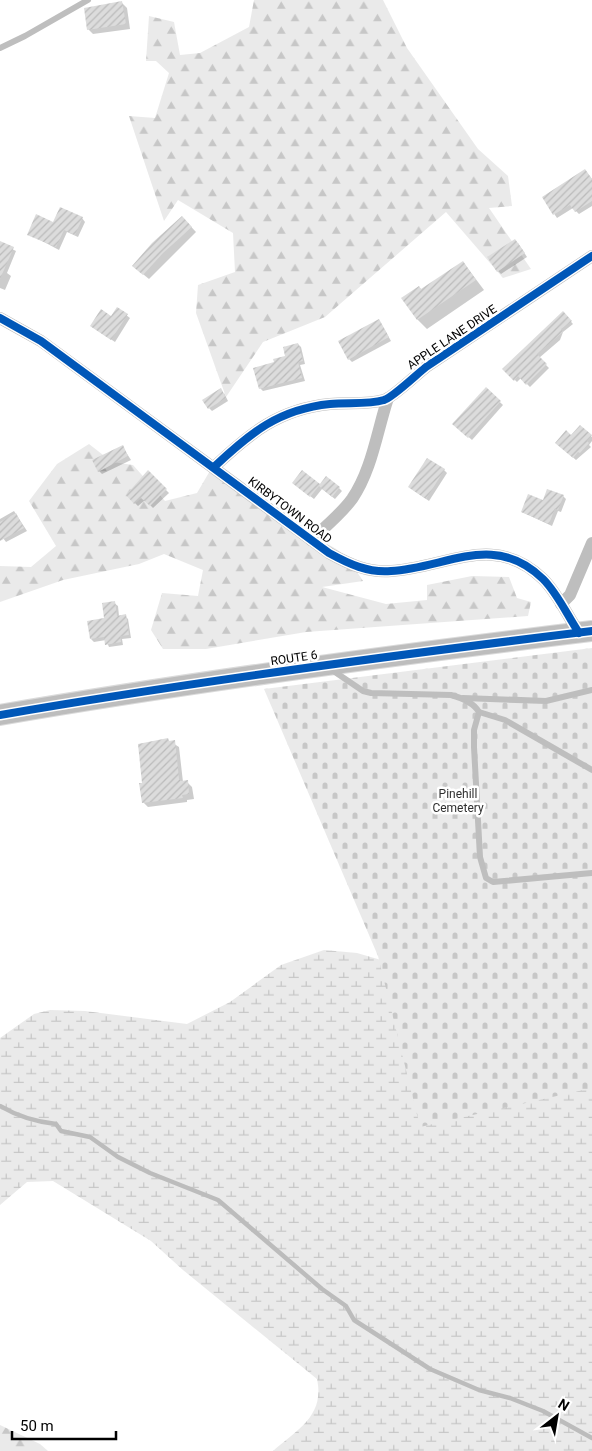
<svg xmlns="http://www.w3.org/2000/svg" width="592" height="1451" font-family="Roboto,sans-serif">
  <defs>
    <pattern id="forest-firs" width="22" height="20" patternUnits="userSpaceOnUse" patternTransform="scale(1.25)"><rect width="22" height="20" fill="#eaeaea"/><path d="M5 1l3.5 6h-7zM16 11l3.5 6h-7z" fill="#c7c7c7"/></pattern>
    <pattern id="wetland-marsh" width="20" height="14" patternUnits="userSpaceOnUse" patternTransform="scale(1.25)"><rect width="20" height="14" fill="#eaeaea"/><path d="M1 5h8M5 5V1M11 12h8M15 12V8" fill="none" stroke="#c7c7c7"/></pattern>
    <pattern id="cemetery-stones" width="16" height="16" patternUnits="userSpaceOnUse" patternTransform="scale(1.25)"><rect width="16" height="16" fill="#eaeaea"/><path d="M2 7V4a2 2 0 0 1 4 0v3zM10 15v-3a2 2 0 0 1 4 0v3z" fill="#c7c7c7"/></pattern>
    <pattern id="building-hatch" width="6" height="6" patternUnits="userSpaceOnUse" patternTransform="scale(1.25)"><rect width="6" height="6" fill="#dcdcdc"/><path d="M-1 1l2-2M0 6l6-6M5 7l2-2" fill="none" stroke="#bbb"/></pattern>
  </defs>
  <rect width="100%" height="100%" fill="#fff"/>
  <g fill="url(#forest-firs)">
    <path d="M 254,0 L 383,0 L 407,48 L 478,149 L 508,176 L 512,206 L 489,208 L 531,269 L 503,278 L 446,212 L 325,317 L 263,342 L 226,397 L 196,313 L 198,285 L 235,272 L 233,233 L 178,200 L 164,221 L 129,116 L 155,118 L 169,73 L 156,61 L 146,61 L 149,16 L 174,22 L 180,55 L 200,53 L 249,27 Z"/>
    <path d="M 89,444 L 112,462 L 133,465 L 165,501 L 197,493 L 211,469 L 288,523 L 295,536 C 333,542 343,549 363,581 L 322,587 L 386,604 L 427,600 L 427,585 L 472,576 L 509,577 L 517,598 L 531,602 L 528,616 L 306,632 L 206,649 L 163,649 L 151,630 L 162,593 L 198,596 L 203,570 L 164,554 L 139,564 L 63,580 L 0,602 L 0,566 L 31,567 L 56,546 L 29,501 L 57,464 Z"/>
    <path d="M 0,1425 L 40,1444 L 48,1451 L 0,1451 Z"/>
  </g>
  <path fill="url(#wetland-marsh)" d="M 324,950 L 357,953 L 381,960 L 592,1005 L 592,1451 L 273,1451 C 297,1430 325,1416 317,1379 L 183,1270 L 151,1241 L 53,1181 L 27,1182 L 0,1205 L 0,1038 L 34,1014 L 50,1010 L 85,1011 L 187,1024 L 230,1002 L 281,965 Z"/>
  <path fill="url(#cemetery-stones)" d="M 592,648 L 592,1088 L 420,1127 L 378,956 L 264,689 Z"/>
  <g fill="#0003">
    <path d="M 122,3 L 127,8 L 130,29 L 93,34 L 88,29 Z"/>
    <path d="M 585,170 L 592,179 L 592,206 L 579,214 L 573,208 L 557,218 L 543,197 Z"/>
    <path d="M 182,217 L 196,232 L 149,279 L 138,270 Z"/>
    <path d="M 82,218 L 85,222 L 78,237 L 67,232 L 59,250 L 29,234 L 54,223 Z"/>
    <path d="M 0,243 L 16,251 L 7,273 L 11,276 L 5,290 L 0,288 Z"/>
    <path d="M 518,243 L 527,257 L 501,274 L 498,271 Z"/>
    <path d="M 463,262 L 484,290 L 427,329 L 417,319 L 419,287 L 422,290 Z"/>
    <path d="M 117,308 L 130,318 L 115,342 L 94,328 L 111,317 Z"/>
    <path d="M 563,313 L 573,324 L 563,332 L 560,340 L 539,358 L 549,368 L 530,387 L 521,378 L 517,382 L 504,369 Z"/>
    <path d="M 379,320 L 391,341 L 352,362 L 349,359 Z"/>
    <path d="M 298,344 L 301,347 L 305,364 L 300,365 L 305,381 L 263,391 L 260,388 L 275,363 L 287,357 Z"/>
    <path d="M 486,389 L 503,405 L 472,440 L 454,424 Z"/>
    <path d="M 224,393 L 228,401 L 212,411 L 209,408 Z"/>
    <path d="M 580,427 L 592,437 L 592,441 L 589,445 L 591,447 L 576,460 L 560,446 Z"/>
    <path d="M 122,446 L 131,460 L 102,474 L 99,471 Z"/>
    <path d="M 444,470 L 447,473 L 429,501 L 413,490 Z"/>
    <path d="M 148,472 L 169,493 L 153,508 L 145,500 L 138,506 L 127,495 Z"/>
    <path d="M 297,486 L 320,486 L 339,488 L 342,491 L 335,499 L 322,489 L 314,499 Z"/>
    <path d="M 563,496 L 566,499 L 561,512 L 558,511 L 552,526 L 522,512 L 544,502 Z"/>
    <path d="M 14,511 L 27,531 L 6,542 L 3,538 L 0,539 L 0,519 Z"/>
    <path d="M 114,603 L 118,606 L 119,616 L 125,616 L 128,619 L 131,638 L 122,639 L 123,645 L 109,647 L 106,640 L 94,642 L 91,639 Z"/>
    <path d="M 168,740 L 179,747 L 183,782 L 187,782 L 192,787 L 194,799 L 187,800 L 187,802 L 148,807 L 143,802 L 144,784 Z"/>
  </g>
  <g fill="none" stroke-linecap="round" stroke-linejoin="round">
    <path stroke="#bcbcbc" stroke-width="4.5" d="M 0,1106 C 17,1116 36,1122 56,1124 L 61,1131 L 90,1137 L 118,1157 L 150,1173 L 218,1200 L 322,1289 L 346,1306 L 354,1320 L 430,1369 L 479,1390 L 510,1398 L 543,1411 L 592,1438"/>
  </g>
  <g fill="url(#building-hatch)">
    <path d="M 122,1 L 126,24 L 87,30 L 84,8 Z"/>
    <path d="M 585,169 L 592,179 L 592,201 L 575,212 L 570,205 L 553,215 L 542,197 Z"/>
    <path d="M 60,207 L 83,217 L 75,235 L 64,230 L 56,247 L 27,235 L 36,214 L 53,222 Z"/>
    <path d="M 182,216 L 192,227 L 163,253 L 143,275 L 132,266 L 152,243 Z"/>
    <path d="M 515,239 L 525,253 L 497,272 L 487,257 Z"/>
    <path d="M 0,241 L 14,247 L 0,279 Z"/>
    <path d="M 463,261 L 476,280 L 417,320 L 401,298 L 419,286 L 421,289 Z"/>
    <path d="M 117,307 L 128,314 L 111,340 L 90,326 L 101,309 L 111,316 Z"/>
    <path d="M 563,311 L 572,321 L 561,329 L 563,332 L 537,354 L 547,364 L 526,385 L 518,376 L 514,381 L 502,369 Z"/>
    <path d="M 379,319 L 389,337 L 348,360 L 338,341 Z"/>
    <path d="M 298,343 L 303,361 L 298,362 L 302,378 L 259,389 L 253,368 L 274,362 L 273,359 L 285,356 L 283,347 Z"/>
    <path d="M 486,387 L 501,401 L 468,438 L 452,424 Z"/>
    <path d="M 221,388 L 226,398 L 208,409 L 202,400 Z"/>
    <path d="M 580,425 L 592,435 L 587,441 L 589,443 L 580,453 L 578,452 L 573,458 L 555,443 L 566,430 L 571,435 Z"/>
    <path d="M 123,445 L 128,456 L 98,472 L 92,460 Z"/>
    <path d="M 427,458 L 445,469 L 426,499 L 408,487 Z"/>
    <path d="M 148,470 L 167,489 L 150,506 L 141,498 L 134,504 L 126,495 Z"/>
    <path d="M 302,470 L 320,484 L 326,476 L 340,487 L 332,497 L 319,486 L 310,497 L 292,483 Z"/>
    <path d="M 547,489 L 564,495 L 558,510 L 555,508 L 549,524 L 521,512 L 528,494 L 543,500 Z"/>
    <path d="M 16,513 L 24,528 L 0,541 L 0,522 Z"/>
    <path d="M 115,601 L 117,616 L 126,614 L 129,635 L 120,636 L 121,642 L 105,645 L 104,637 L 90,639 L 87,621 L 104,618 L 102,603 Z"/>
    <path d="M 168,738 L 169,741 L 175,740 L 179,779 L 181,781 L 188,780 L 189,794 L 182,795 L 183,798 L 142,803 L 139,783 L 142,783 L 138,744 Z"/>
  </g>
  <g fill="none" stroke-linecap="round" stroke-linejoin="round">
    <defs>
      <path id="primary" d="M 0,715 C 196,681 394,655 592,631"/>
    </defs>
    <use href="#primary" stroke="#dbdbdb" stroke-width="22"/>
    <g stroke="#bebebe" stroke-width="6">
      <path d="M 0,48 L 25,36 L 88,0"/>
      <path d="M 332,670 L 363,691 L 371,693 L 451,695 C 462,698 473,702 479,712 L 474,730 L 474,747 L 480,857 L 486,878 L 493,882 L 592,873"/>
      <path d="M 463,698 L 546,701 L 592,690"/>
      <path d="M 479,712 L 505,720 L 592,770"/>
    </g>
    <g stroke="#bebebe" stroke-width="12">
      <path d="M 0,318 L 41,341 L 329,553 C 349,564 368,573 391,571 C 446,568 494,531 543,579 C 558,594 567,615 579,633"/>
      <path d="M 214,467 C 250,433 279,409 330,404 C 347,402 367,405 384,400 C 392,398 416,375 426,367 L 592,256"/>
      <path d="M 311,540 C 325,527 341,514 352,499 C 372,470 377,431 388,398"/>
      <path d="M 561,604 L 570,595 L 592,543"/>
    </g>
    <use href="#primary" stroke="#bdbdbd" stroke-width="20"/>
    <defs>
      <g id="cycleway">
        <path d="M 0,318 L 41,341 L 329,553 C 349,564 368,573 391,571 C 446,568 494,531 543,579 C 558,594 567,615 579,633"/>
        <path d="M 214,467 C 250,433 279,409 330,404 C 347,402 367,405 384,400 C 392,398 416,375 426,367 L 592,256"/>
        <path d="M 0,715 C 196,681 394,655 592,631"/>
      </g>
    </defs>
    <use href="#cycleway" stroke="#fff" stroke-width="11"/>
    <use href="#cycleway" stroke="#0057b8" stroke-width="8"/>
  </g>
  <g text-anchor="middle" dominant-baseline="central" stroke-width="5" stroke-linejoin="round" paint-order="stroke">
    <g font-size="12" fill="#000" stroke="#fff">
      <text transform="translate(452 337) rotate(-34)">APPLE LANE DRIVE</text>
      <text transform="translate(290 510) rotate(37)">KIRBYTOWN ROAD</text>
      <text transform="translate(294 658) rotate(-8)">ROUTE 6</text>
    </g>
    <g font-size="12" fill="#2f2f2f" stroke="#fff">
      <text x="458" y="794">Pinehill<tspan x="458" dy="14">Cemetery</tspan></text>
    </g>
  </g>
  <g transform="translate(557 1416) rotate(31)" stroke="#ffffff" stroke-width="4" paint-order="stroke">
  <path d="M0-4L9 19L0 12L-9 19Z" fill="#000000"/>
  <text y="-8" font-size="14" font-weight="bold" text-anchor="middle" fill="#000000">N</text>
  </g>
  <path d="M12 1431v8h104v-8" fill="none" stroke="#000000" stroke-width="2.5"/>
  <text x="20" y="1431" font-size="15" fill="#000000" stroke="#ffffff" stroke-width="4" paint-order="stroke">50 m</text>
</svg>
